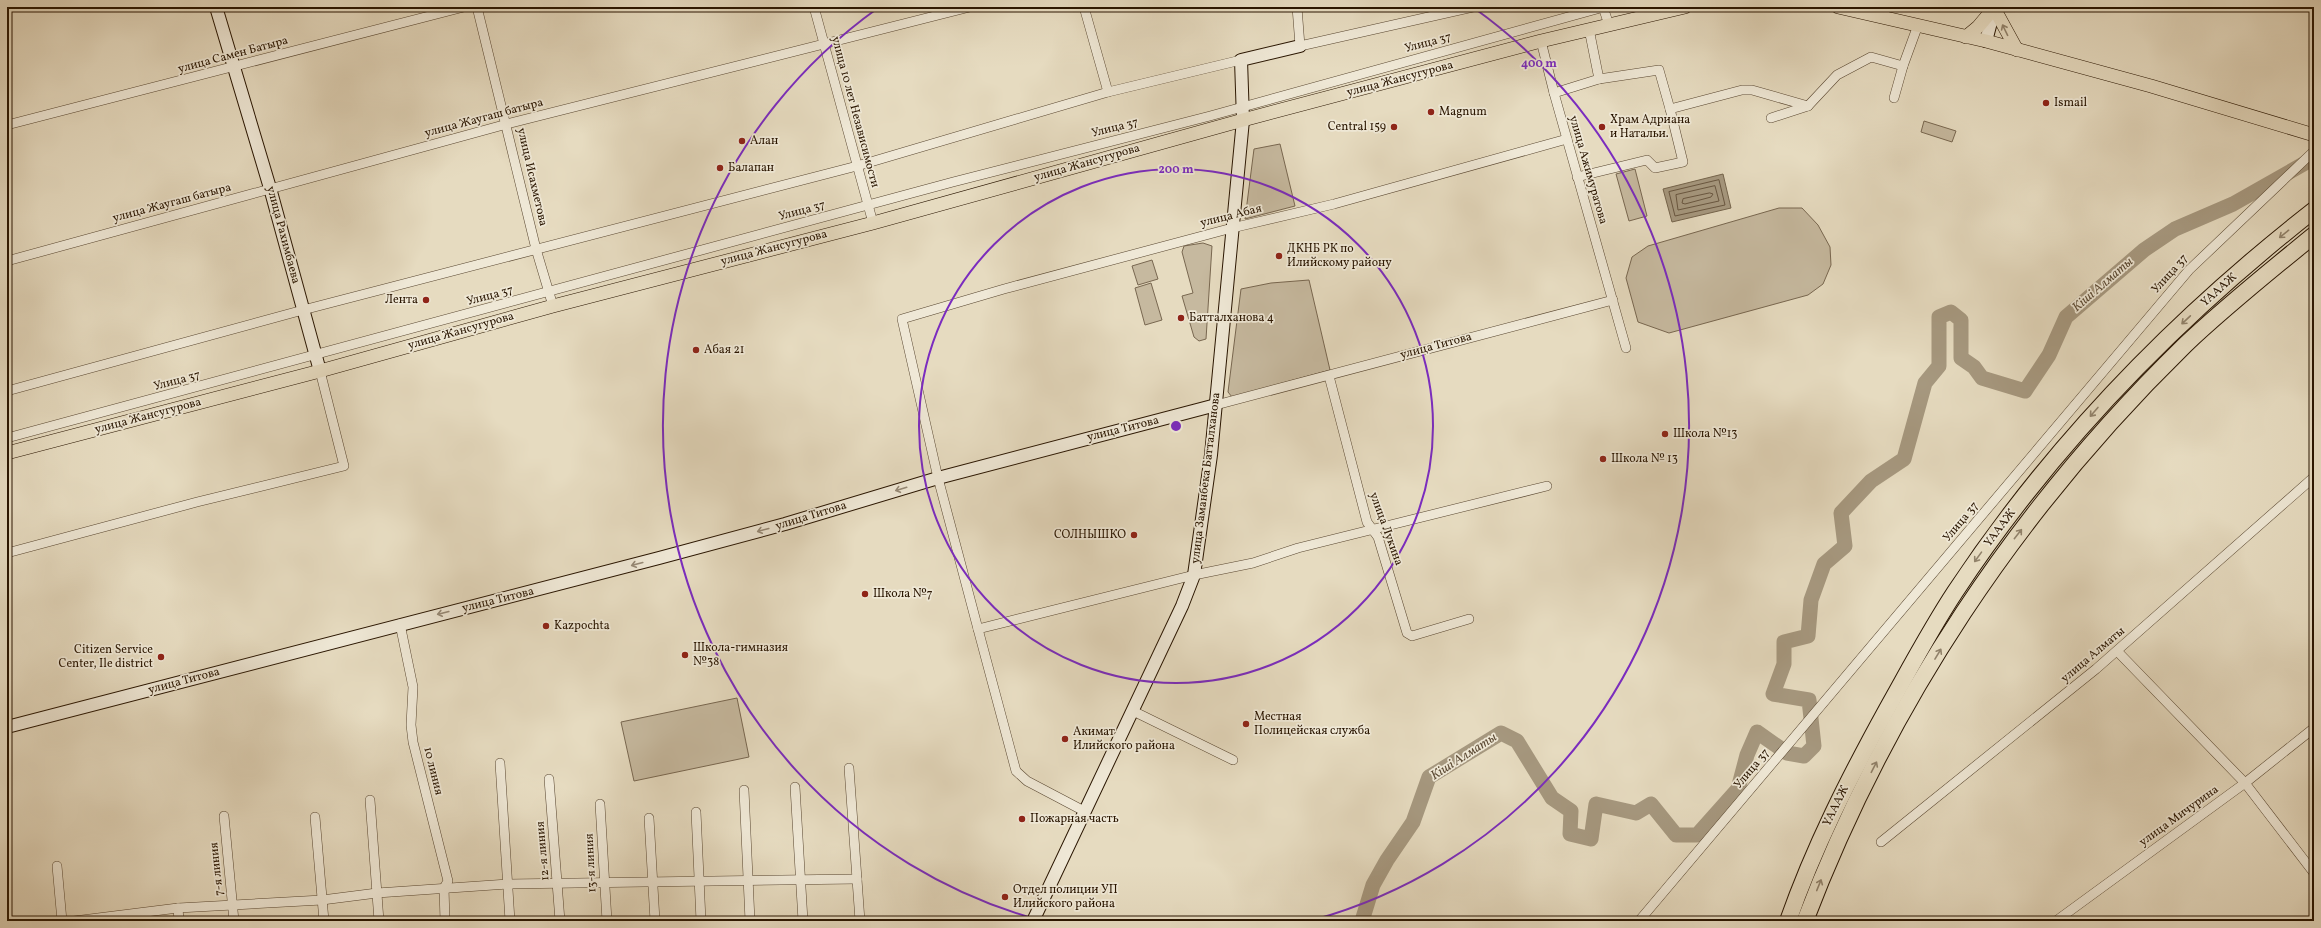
<svg xmlns="http://www.w3.org/2000/svg" width="2321" height="928" font-family="Vollkorn,serif">
  <rect width="100%" height="100%" fill="#e6dbc0"/>
  <filter id="stains"><feTurbulence type="fractalNoise" baseFrequency=".005" numOctaves="4"/><feColorMatrix values="0 0 0 0 .2 0 0 0 0 .09 0 0 0 0 .02 0 0 0 .5 -.17"/></filter>
  <radialGradient id="worn" r=".72"><stop offset=".6" stop-color="#630" stop-opacity="0"/><stop offset="1" stop-color="#630" stop-opacity=".3"/></radialGradient>
  <g fill="#c6b99f" stroke="#786750">
    <path d="M 1924,121 L 1956,131 L 1952,142 L 1921,132 Z"/>
    <path d="M 1280,144 L 1295,206 L 1245,219 L 1254,149 Z"/>
    <path d="M 1635,169 L 1647,216 L 1629,221 L 1616,174 Z"/>
    <path d="M 1779,208 L 1802,208 L 1818,225 L 1830,247 L 1831,265 L 1823,284 L 1808,295 L 1669,333 L 1638,322 L 1626,278 L 1632,257 L 1648,246 Z"/>
    <path d="M 1203,243 L 1212,246 L 1206,339 L 1199,341 L 1194,337 L 1182,296 L 1193,293 L 1182,252 L 1184,246 Z"/>
    <path d="M 1152,260 L 1158,279 L 1138,285 L 1132,266 Z"/>
    <path d="M 1309,280 L 1330,370 L 1232,397 L 1228,392 L 1241,289 L 1271,283 Z"/>
    <path d="M 1151,283 L 1162,320 L 1145,325 L 1135,288 Z"/>
    <path d="M 737,698 L 749,757 L 634,781 L 621,722 Z"/>
  </g>
  <path fill="#a6987f" stroke="#74644c" d="M 1723,174 L 1731,208 L 1672,222 L 1663,189 Z"/>
  <g fill="none" stroke-linecap="round" stroke-linejoin="round">
    <g stroke="#685640" stroke-width="1">
      <path d="M 1719,180 L 1725,205 L 1675,216 L 1669,192 Z"/>
      <path d="M 1715,186 L 1719,201 L 1678,210 L 1676,195 Z"/>
      <path d="M 1710,193 L 1713,194 L 1711,197 L 1685,204 L 1682,203 L 1683,199 Z"/>
    </g>
    <path stroke="#a6987f" stroke-width="15" d="M 1362,921 L 1373,885 L 1387,860 L 1413,822 L 1429,777 L 1501,733 L 1517,741 L 1552,798 L 1571,811 L 1570,834 L 1591,839 L 1596,804 L 1636,813 L 1651,804 L 1676,835 L 1697,835 L 1738,789 L 1747,755 L 1757,732 L 1787,753 L 1804,756 L 1814,746 L 1809,700 L 1773,694 L 1784,664 L 1784,642 L 1808,636 L 1811,600 L 1824,564 L 1845,546 L 1841,513 L 1871,481 L 1904,459 L 1925,383 L 1939,366 L 1939,317 L 1951,312 L 1961,320 L 1961,358 L 1974,367 L 1982,378 L 2025,391 L 2049,355 L 2066,317 L 2144,250 L 2175,229 L 2233,204 L 2314,158"/>
    <defs>
      <g id="street">
        <path d="M 477,7 L 536,249 L 553,306"/>
        <path d="M 814,7 L 873,223"/>
        <path d="M 1084,7 L 1108,92"/>
        <path d="M 1297,7 L 1300,46 L 1473,7"/>
        <path d="M 1603,7 L 1609,25"/>
        <path d="M 1589,29 L 1599,79 L 1554,93 L 1626,348"/>
        <path d="M 1541,41 L 1554,93"/>
        <path d="M 1599,79 L 1659,70 L 1670,109 L 1742,90 L 1752,90 L 1808,106"/>
        <path d="M 1894,98 L 1903,66"/>
        <path d="M 1771,118 L 1808,106 L 1837,75 L 1871,57 L 1903,66 L 1918,25"/>
        <path d="M 7,125 L 464,7"/>
        <path d="M 1577,177 L 1647,160 L 1655,168 L 1683,162 L 1670,109"/>
        <path d="M 7,261 L 507,124 L 970,7"/>
        <path d="M 1329,376 L 1367,522 L 1378,537 L 1407,633 L 1412,636 L 1469,619"/>
        <path d="M 7,391 L 303,310 L 857,166 L 1108,92 L 1241,60"/>
        <path d="M 1216,405 L 1613,300"/>
        <path d="M 7,438 L 953,182 L 1210,116 L 1604,7"/>
        <path d="M 1547,486 L 1298,548 L 1253,563 L 1194,575 L 978,629 L 938,478 L 902,319 L 1004,289 L 1232,228 L 1334,204 L 1567,139"/>
        <path d="M 7,553 L 197,502 L 344,466 L 320,371"/>
        <path d="M 400,624 L 413,687 L 411,725 L 413,742 L 448,881 L 444,888 L 445,921"/>
        <path d="M 978,629 L 1016,771 L 1027,781 L 1084,811"/>
        <path d="M 2117,651 L 2245,783 L 2314,873"/>
        <path d="M 1133,711 L 1233,760"/>
        <path d="M 500,763 L 510,921"/>
        <path d="M 849,768 L 860,921"/>
        <path d="M 549,779 L 560,921"/>
        <path d="M 795,787 L 803,921"/>
        <path d="M 744,790 L 750,921"/>
        <path d="M 370,800 L 379,921"/>
        <path d="M 600,804 L 607,921"/>
        <path d="M 696,812 L 701,921"/>
        <path d="M 224,816 L 234,921"/>
        <path d="M 315,817 L 324,921"/>
        <path d="M 649,818 L 655,921"/>
        <path d="M 1881,842 L 2096,669 L 2314,477"/>
        <path d="M 57,866 L 62,921"/>
        <path d="M 178,908 L 179,921"/>
        <path d="M 74,921 L 178,908 L 322,900 L 377,893 L 508,884 L 857,879"/>
        <path d="M 1639,921 L 2189,270 L 2314,151"/>
        <path d="M 2056,921 L 2245,783 L 2314,728"/>
      </g>
      <g id="secondary">
        <path d="M 216,7 L 270,188 L 320,371"/>
        <path d="M 1986,41 L 1995,7"/>
        <path d="M 7,727 L 659,558 L 785,524 L 938,478 L 1216,405"/>
        <path d="M 1033,921 L 1182,606 L 1194,575 L 1211,455 L 1243,120 L 1241,60 L 1300,46"/>
      </g>
      <g id="primary">
        <path d="M 1838,7 L 1986,41 L 2151,86 L 2314,135"/>
        <path d="M 1966,37 L 1978,27 L 1994,8 L 2017,50"/>
        <path d="M 7,453 L 320,371 L 553,306 L 873,223 L 1243,120 L 1541,41 L 1685,7"/>
      </g>
      <g id="highway">
        <path d="M 1788,921 C 1814,847 1849,778 1887,709 C 1909,670 1930,630 1955,592 C 2052,445 2176,318 2314,210"/>
        <path d="M 1805,921 C 1888,703 2018,508 2185,345 C 2226,306 2270,271 2314,235"/>
      </g>
    </defs>
    <use href="#street" stroke="#584630" stroke-width="10"/>
    <use href="#secondary" stroke="#291500" stroke-width="14"/>
    <use href="#primary" stroke="#291500" stroke-width="14"/>
    <use href="#highway" stroke="#291500" stroke-width="18"/>
    <use href="#street" stroke="#efe8d6" stroke-width="9"/>
    <use href="#secondary" stroke="#efe8d6" stroke-width="12"/>
    <use href="#primary" stroke="#e6dbc0" stroke-width="13"/>
    <use href="#highway" stroke="#e6dbc0" stroke-width="16"/>
  </g>
  <defs><path id="oneway-shaft" d="M-6 0H5M1.5-3L5.5 0L1.5 3" fill="none" stroke-width="1.6" stroke-linecap="round" stroke-linejoin="round"/></defs>
  <g stroke="#91826a">
    <use href="#oneway-shaft" transform="translate(2005 30) rotate(-116)"/>
    <use href="#oneway-shaft" transform="translate(2284 234) rotate(141)"/>
    <use href="#oneway-shaft" transform="translate(2186 320) rotate(137)"/>
    <use href="#oneway-shaft" transform="translate(2094 412) rotate(131)"/>
    <use href="#oneway-shaft" transform="translate(2018 534) rotate(-52)"/>
    <use href="#oneway-shaft" transform="translate(1978 557) rotate(126)"/>
    <use href="#oneway-shaft" transform="translate(1938 654) rotate(-59)"/>
    <use href="#oneway-shaft" transform="translate(1874 767) rotate(-63)"/>
    <use href="#oneway-shaft" transform="translate(1819 885) rotate(-68)"/>
  </g>
  <g stroke="#968976">
    <use href="#oneway-shaft" transform="translate(901 489) rotate(163)"/>
    <use href="#oneway-shaft" transform="translate(763 530) rotate(165)"/>
    <use href="#oneway-shaft" transform="translate(637 564) rotate(165)"/>
    <use href="#oneway-shaft" transform="translate(443 613) rotate(166)"/>
  </g>
  <g fill="none" stroke="#7b2cbf" stroke-width="2">
    <circle cx="1176" cy="426" r="257"/>
    <path d="M1039 920A513 513 0 0 1 878 8M1474 8A513 513 0 0 1 1313 920"/>
  </g>
  <g fill="#8f2418" stroke="#efe8d6" stroke-width="1.5">
    <circle cx="2046" cy="103" r="4"/>
    <circle cx="1431" cy="112" r="4"/>
    <circle cx="1394" cy="127" r="4"/>
    <circle cx="1602" cy="127" r="4"/>
    <circle cx="742" cy="141" r="4"/>
    <circle cx="720" cy="168" r="4"/>
    <circle cx="1279" cy="256" r="4"/>
    <circle cx="426" cy="300" r="4"/>
    <circle cx="1181" cy="318" r="4"/>
    <circle cx="696" cy="350" r="4"/>
    <circle cx="1665" cy="434" r="4"/>
    <circle cx="1603" cy="459" r="4"/>
    <circle cx="1134" cy="535" r="4"/>
    <circle cx="865" cy="594" r="4"/>
    <circle cx="546" cy="626" r="4"/>
    <circle cx="685" cy="655" r="4"/>
    <circle cx="161" cy="657" r="4"/>
    <circle cx="1246" cy="724" r="4"/>
    <circle cx="1065" cy="739" r="4"/>
    <circle cx="1022" cy="819" r="4"/>
    <circle cx="1005" cy="897" r="4"/>
  </g>
  <g text-anchor="middle" dominant-baseline="central" stroke-width="3.5" stroke-linejoin="round" paint-order="stroke">
    <g font-size="12" fill="#291500" stroke="#efe8d6">
      <text transform="translate(1428 43) rotate(-15)">Улица 37</text>
      <text transform="translate(233 55) rotate(-15)">улица Самен Батыра</text>
      <text transform="translate(1400 79) rotate(-15)">улица Жансугурова</text>
      <text transform="translate(855 112) rotate(75)">улица 10 лет Независимости</text>
      <text transform="translate(484 118) rotate(-15)">улица Жаугаш батыра</text>
      <text transform="translate(1115 128) rotate(-14)">Улица 37</text>
      <text transform="translate(1087 163) rotate(-16)">улица Жансугурова</text>
      <text transform="translate(1588 170) rotate(74)">улица Ажимуратова</text>
      <text transform="translate(532 177) rotate(77)">улица Исахметова</text>
      <text transform="translate(172 203) rotate(-15)">улица Жаугаш батыра</text>
      <text transform="translate(802 211) rotate(-15)">Улица 37</text>
      <text transform="translate(1231 216) rotate(-14)">улица Абая</text>
      <text transform="translate(283 235) rotate(75)">улица Рахимбаева</text>
      <text transform="translate(774 248) rotate(-15)">улица Жансугурова</text>
      <text transform="translate(2170 274) rotate(-48)">Улица 37</text>
      <text transform="translate(2219 290) rotate(-42)">ҮАААЖ</text>
      <text transform="translate(490 296) rotate(-15)">Улица 37</text>
      <text transform="translate(461 331) rotate(-16)">улица Жансугурова</text>
      <text transform="translate(1436 346) rotate(-15)">улица Титова</text>
      <text transform="translate(177 381) rotate(-15)">Улица 37</text>
      <text transform="translate(148 416) rotate(-15)">улица Жансугурова</text>
      <text transform="translate(1123 429) rotate(-14)">улица Титова</text>
      <text transform="translate(1206 478) rotate(-83)">улица Заманбека Батталханова</text>
      <text transform="translate(811 516) rotate(-17)">улица Титова</text>
      <text transform="translate(1961 522) rotate(-50)">Улица 37</text>
      <text transform="translate(2000 528) rotate(-53)">ҮАААЖ</text>
      <text transform="translate(1386 529) rotate(70)">улица Лукина</text>
      <text transform="translate(498 600) rotate(-14)">улица Титова</text>
      <text transform="translate(2093 655) rotate(-40)">улица Алматы</text>
      <text transform="translate(184 681) rotate(-15)">улица Титова</text>
      <text transform="translate(1752 769) rotate(-50)">Улица 37</text>
      <text transform="translate(433 771) rotate(76)">10 линия</text>
      <text transform="translate(1836 806) rotate(-64)">ҮАААЖ</text>
      <text transform="translate(2179 816) rotate(-36)">улица Мичурина</text>
      <text transform="translate(543 851) rotate(-95)">12-я линия</text>
      <text transform="translate(591 863) rotate(-93)">13-я линия</text>
      <text transform="translate(217 869) rotate(-96)">7-я линия</text>
    </g>
    <g font-size="12" fill="#291500" stroke="#efe8d6" text-anchor="start">
      <text x="2054" y="103">Ismail</text>
      <text x="1439" y="112">Magnum</text>
      <text x="1610" y="120">Храм Адриана<tspan x="1610" dy="14">и Натальи.</tspan></text>
      <text x="1386" y="127" text-anchor="end">Central 159</text>
      <text x="750" y="141">Алан</text>
      <text x="728" y="168">Балапан</text>
      <text x="1287" y="249">ДКНБ РК по<tspan x="1287" dy="14">Илийскому району</tspan></text>
      <text x="418" y="300" text-anchor="end">Лента</text>
      <text x="1189" y="318">Батталханова 4</text>
      <text x="704" y="350">Абая 21</text>
      <text x="1673" y="434">Школа №13</text>
      <text x="1611" y="459">Школа № 13</text>
      <text x="1126" y="535" text-anchor="end">СОЛНЫШКО</text>
      <text x="873" y="594">Школа №7</text>
      <text x="554" y="626">Kazpochta</text>
      <text x="693" y="648">Школа-гимназия<tspan x="693" dy="14">№38</tspan></text>
      <text x="153" y="650" text-anchor="end">Citizen Service<tspan x="153" dy="14">Center, Ile district</tspan></text>
      <text x="1254" y="717">Местная<tspan x="1254" dy="14">Полицейская служба</tspan></text>
      <text x="1073" y="732">Акимат<tspan x="1073" dy="14">Илийского района</tspan></text>
      <text x="1030" y="819">Пожарная часть</text>
      <text x="1013" y="890">Отдел полиции УП<tspan x="1013" dy="14">Илийского района</tspan></text>
    </g>
    <g font-size="13" font-style="italic" fill="#5b4933" stroke="#efe8d6">
      <text transform="translate(2103 285) rotate(-41)">Кіші Алматы</text>
      <text transform="translate(1464 757) rotate(-33)">Кіші Алматы</text>
    </g>
  </g>
  <circle cx="1176" cy="426" r="6" fill="#7b2cbf" stroke="#efe8d6" stroke-width="2"/>
  <g font-size="12" text-anchor="middle" font-weight="bold" fill="#7b2cbf" stroke="#efe8d6" stroke-width="3.5" stroke-linejoin="round" paint-order="stroke">
    <text x="1539" y="67">400 m</text>
    <text x="1176" y="173">200 m</text>
  </g>
  <rect width="2321" height="928" fill="none" stroke="#e6dbc0" stroke-width="24"/>
  <rect x="8" y="8" width="2305" height="912" fill="none" stroke="#291500" stroke-width="2"/>
  <rect x="12" y="12" width="2297" height="904" fill="none" stroke="#291500"/>
  <rect width="100%" height="100%" filter="url(#stains)"/>
  <rect width="100%" height="100%" fill="url(#worn)"/>
</svg>
